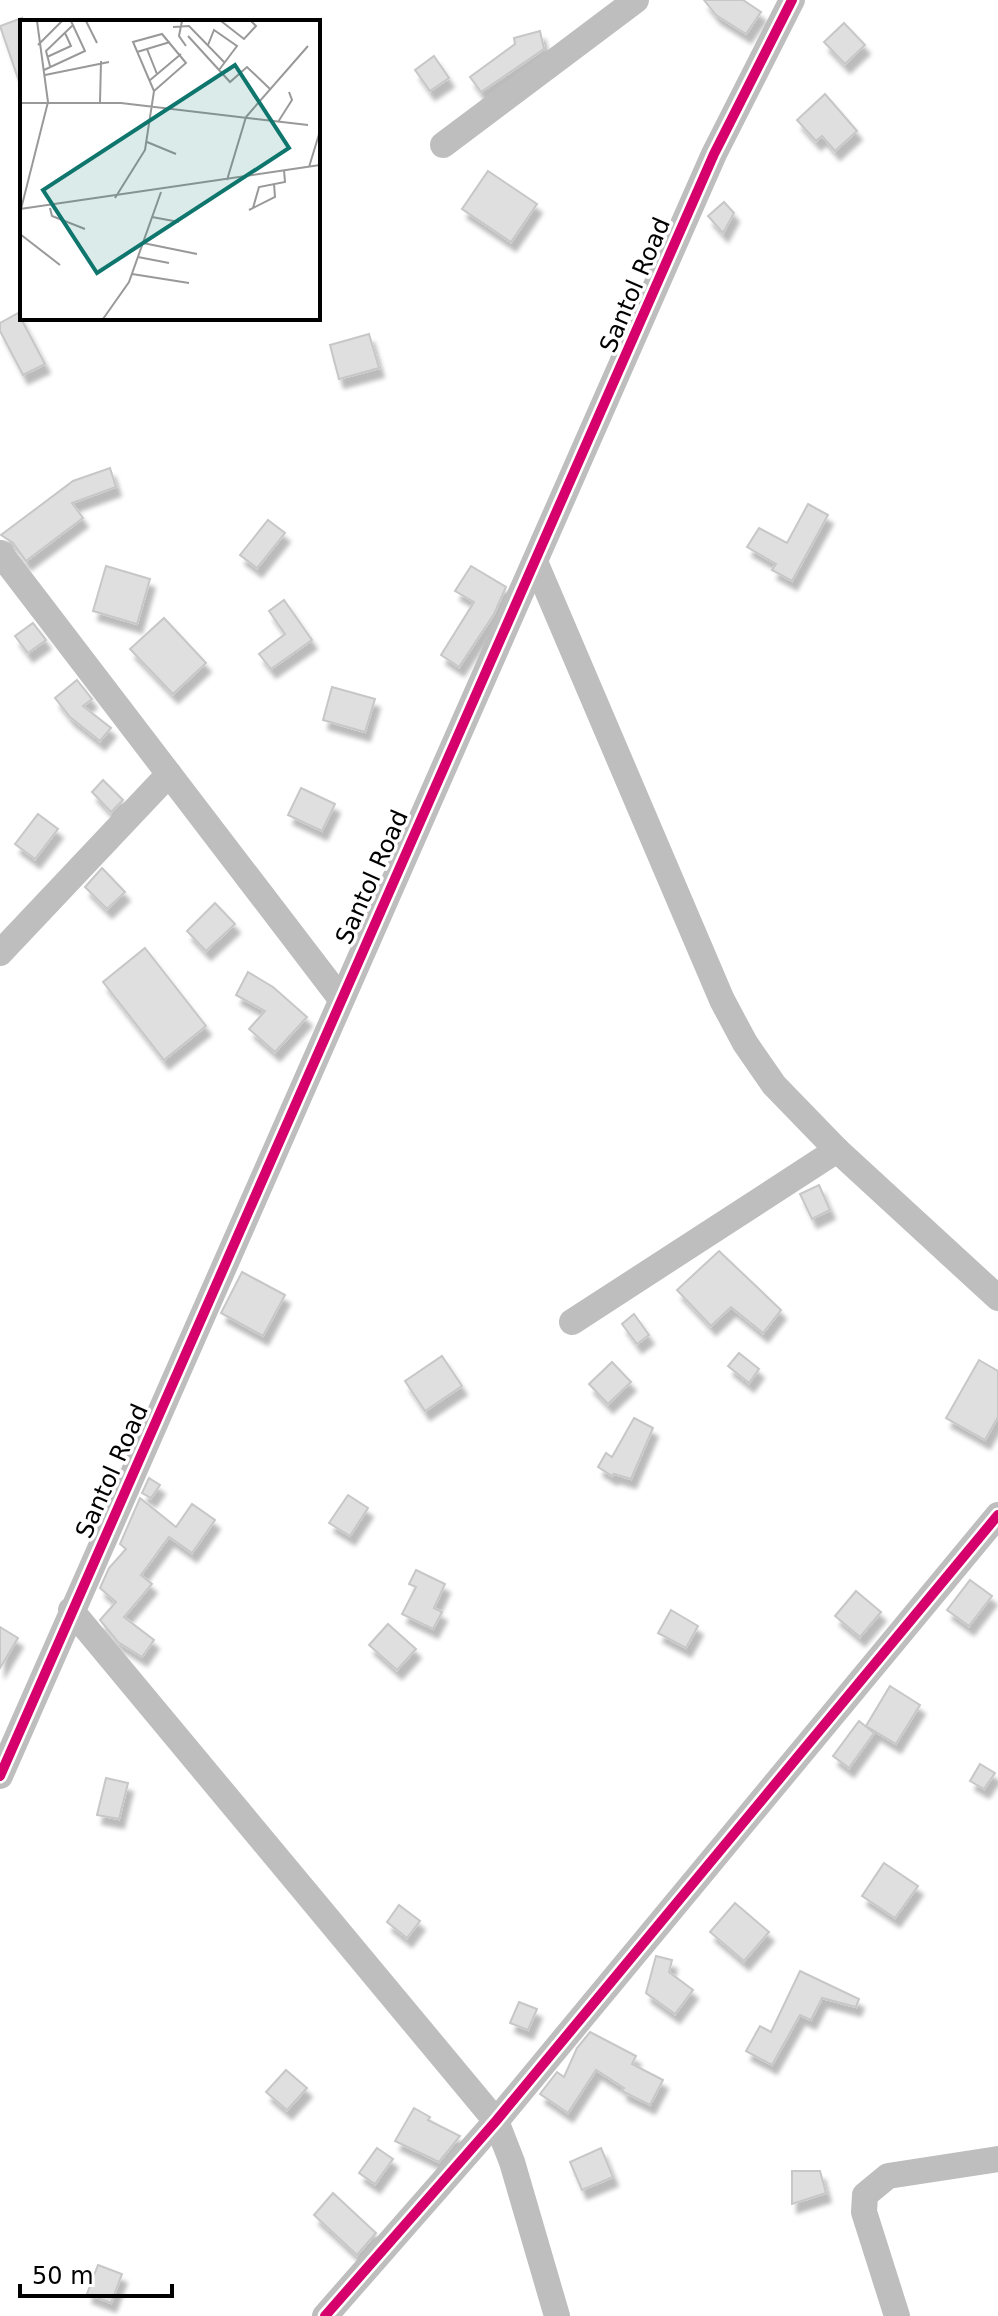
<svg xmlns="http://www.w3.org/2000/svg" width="998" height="2316" font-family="'DejaVu Sans',sans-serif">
  <defs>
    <filter id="shadow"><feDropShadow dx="5" dy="9" stdDeviation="2" flood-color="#0004"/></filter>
  </defs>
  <rect width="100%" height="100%" fill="#fff"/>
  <g fill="#dfdfdf" stroke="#c7c7c7" stroke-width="2" filter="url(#shadow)">
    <path d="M 704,0 L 743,0 L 761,12 L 746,34 L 716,15 Z"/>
    <path d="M 22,18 L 22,83 L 20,84 L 0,26 Z"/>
    <path d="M 844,23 L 865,45 L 845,64 L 824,42 Z"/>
    <path d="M 540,31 L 544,49 L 481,92 L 470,77 L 515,44 L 514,38 Z"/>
    <path d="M 434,56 L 449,78 L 430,91 L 415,70 Z"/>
    <path d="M 825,94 L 857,131 L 835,151 L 822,136 L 816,141 L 797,120 Z"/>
    <path d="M 488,171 L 537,204 L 511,242 L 462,209 Z"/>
    <path d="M 724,202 L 734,213 L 723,233 L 708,216 Z"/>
    <path d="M 18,313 L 45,364 L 23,375 L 0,331 L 0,323 Z"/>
    <path d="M 369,334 L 379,368 L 339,379 L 330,345 Z"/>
    <path d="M 110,468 L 116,487 L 72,503 L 83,518 L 26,561 L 13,543 L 1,535 L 73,481 Z"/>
    <path d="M 808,504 L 828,515 L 792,581 L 772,570 L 776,564 L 747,547 L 759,528 L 787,543 Z"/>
    <path d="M 268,520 L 285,533 L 257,568 L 240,555 Z"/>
    <path d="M 106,566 L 150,579 L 137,624 L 93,611 Z"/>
    <path d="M 471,566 L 506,587 L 494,614 L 459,667 L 441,655 L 474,602 L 455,591 Z"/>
    <path d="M 284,600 L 312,640 L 271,669 L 259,654 L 285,634 L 269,611 Z"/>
    <path d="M 164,618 L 206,663 L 173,694 L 130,649 Z"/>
    <path d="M 33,623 L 46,640 L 28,653 L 15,636 Z"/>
    <path d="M 77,680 L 92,699 L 83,706 L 111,728 L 100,741 L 70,717 L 55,698 Z"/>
    <path d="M 332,687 L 375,699 L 365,732 L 323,720 Z"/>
    <path d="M 103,780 L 123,800 L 111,812 L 92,792 Z"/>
    <path d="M 301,788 L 335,804 L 322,831 L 288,815 Z"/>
    <path d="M 38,814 L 58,829 L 35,859 L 15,844 Z"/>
    <path d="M 102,868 L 125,892 L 107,909 L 85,887 Z"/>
    <path d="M 215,903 L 235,924 L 206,951 L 187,931 Z"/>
    <path d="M 145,948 L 206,1026 L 164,1060 L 103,982 Z"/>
    <path d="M 248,972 L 273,987 L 307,1017 L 275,1052 L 249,1029 L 265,1011 L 236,995 Z"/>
    <path d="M 819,1185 L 830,1210 L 812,1219 L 800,1194 Z"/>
    <path d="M 719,1251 L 781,1310 L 763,1333 L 731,1307 L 711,1326 L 677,1290 Z"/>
    <path d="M 242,1272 L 285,1295 L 263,1336 L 221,1313 Z"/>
    <path d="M 634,1314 L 649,1335 L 637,1344 L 622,1324 Z"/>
    <path d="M 739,1353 L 759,1369 L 749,1383 L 728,1366 Z"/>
    <path d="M 442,1356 L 462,1386 L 425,1411 L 405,1381 Z"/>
    <path d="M 979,1360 L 998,1371 L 998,1417 L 985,1440 L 946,1418 Z"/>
    <path d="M 612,1362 L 631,1382 L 608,1404 L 589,1384 Z"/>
    <path d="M 634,1418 L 653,1428 L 631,1479 L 614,1474 L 612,1476 L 598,1467 L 606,1453 L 612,1457 Z"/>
    <path d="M 149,1478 L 160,1485 L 151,1498 L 142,1493 Z"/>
    <path d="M 348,1495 L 368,1508 L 350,1536 L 329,1523 Z"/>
    <path d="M 140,1498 L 176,1527 L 192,1504 L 215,1520 L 192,1553 L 169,1537 L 141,1575 L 152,1584 L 124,1617 L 154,1640 L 142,1657 L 118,1642 L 100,1620 L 116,1602 L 100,1588 L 109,1568 L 126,1549 L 120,1544 Z"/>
    <path d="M 416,1570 L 445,1584 L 434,1608 L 442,1612 L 433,1629 L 402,1614 L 416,1587 L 409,1584 Z"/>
    <path d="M 970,1580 L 992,1596 L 969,1626 L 947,1610 Z"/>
    <path d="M 856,1591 L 881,1612 L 860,1637 L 835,1616 Z"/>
    <path d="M 671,1610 L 698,1626 L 686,1648 L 658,1633 Z"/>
    <path d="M 388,1624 L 416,1649 L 397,1670 L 369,1645 Z"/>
    <path d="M 0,1627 L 18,1638 L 0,1668 Z"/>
    <path d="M 890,1686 L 920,1705 L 896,1744 L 866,1726 Z"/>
    <path d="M 859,1721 L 874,1733 L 849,1768 L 833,1756 Z"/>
    <path d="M 980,1764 L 995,1773 L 984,1789 L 970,1781 Z"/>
    <path d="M 106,1778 L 128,1783 L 119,1819 L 97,1815 Z"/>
    <path d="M 884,1863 L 918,1886 L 895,1918 L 862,1896 Z"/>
    <path d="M 735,1903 L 769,1932 L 744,1961 L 710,1932 Z"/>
    <path d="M 399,1905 L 420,1921 L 407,1938 L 387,1922 Z"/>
    <path d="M 656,1956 L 672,1960 L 669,1972 L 693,1990 L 675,2014 L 646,1993 Z"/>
    <path d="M 800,1971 L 859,1999 L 856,2007 L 822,1998 L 811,2020 L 800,2015 L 772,2065 L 746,2051 L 760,2026 L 771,2032 Z"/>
    <path d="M 519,2002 L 537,2009 L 528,2030 L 510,2023 Z"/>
    <path d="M 590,2032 L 636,2056 L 632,2064 L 663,2080 L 650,2105 L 622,2091 L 624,2088 L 596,2070 L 568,2113 L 540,2094 L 557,2072 L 564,2077 L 577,2048 Z"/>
    <path d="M 286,2070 L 307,2088 L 287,2110 L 266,2092 Z"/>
    <path d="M 414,2108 L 430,2117 L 428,2120 L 460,2136 L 439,2162 L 395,2141 Z"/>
    <path d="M 377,2148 L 393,2159 L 375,2184 L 359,2173 Z"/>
    <path d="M 601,2148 L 613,2177 L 582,2190 L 570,2162 Z"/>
    <path d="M 792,2171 L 820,2171 L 826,2193 L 792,2204 Z"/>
    <path d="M 333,2193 L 376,2233 L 357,2255 L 314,2215 Z"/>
    <path d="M 98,2265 L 122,2274 L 111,2303 L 87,2294 Z"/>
  </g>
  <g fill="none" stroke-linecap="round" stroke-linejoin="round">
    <g stroke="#bebebe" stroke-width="26">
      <path d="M 443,145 L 636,0"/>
      <path d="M 0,553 L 341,999"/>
      <path d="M 536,564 L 722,1000 L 745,1043 L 774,1085 L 837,1150 L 998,1298"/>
      <path d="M 0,953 L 169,774"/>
      <path d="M 572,1322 L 837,1150"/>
      <path d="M 71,1610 L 496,2121 L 512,2162 L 557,2316"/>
      <path d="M 0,1776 L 714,154 L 792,0"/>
      <path d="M 325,2316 L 496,2121 L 998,1515"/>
      <path d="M 897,2316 L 864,2212 L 865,2195 L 888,2176 L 998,2159"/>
    </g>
    <defs>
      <g id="cycleway">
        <path d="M 0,1776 L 714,154 L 792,0"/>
        <path d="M 325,2316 L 496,2121 L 998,1515"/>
      </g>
    </defs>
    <use href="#cycleway" stroke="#fff" stroke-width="15"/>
    <use href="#cycleway" stroke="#d6006c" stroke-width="10"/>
  </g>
  <g text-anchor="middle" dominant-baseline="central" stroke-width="7" stroke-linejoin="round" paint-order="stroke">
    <g font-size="24" fill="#000" stroke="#fff">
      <text transform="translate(635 285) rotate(-67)">Santol Road</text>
      <text transform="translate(372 877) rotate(-66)">Santol Road</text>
      <text transform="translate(112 1471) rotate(-66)">Santol Road</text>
    </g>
  </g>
  <g transform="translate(20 20)">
    <rect width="300" height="300" fill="#fff"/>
    <path fill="none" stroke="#999" stroke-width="2" d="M 66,1 L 77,23M 162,1 L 159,16 L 166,26M 201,1 L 224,19 L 236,6 L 231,1M 153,7 L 169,6 L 204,42M 168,16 L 210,62 L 227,47 L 250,69M 18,25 L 42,1M 188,25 L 194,10 L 217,26 L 199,50M 127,29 L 137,54M 117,32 L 150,22M 27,37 L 51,26 L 45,13M 30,46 L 26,31 L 53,5M 24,50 L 65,31 L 51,1M 25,55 L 89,42M 129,61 L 161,34M 80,82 L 81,41M 0,83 L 101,83 L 288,105M 258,102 L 272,80 L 269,72M 127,122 L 156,134M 289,147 L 300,111M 207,160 L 226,97 L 288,26M 95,178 L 125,130 L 134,71 L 166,43 L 142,14 L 113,22 L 134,71M 30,188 L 32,196 L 65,209M 233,188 L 239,167 L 265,162 L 264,150M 0,189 L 300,145M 229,190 L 255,177 L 254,164M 0,193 L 28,82 L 17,1M 132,197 L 159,202M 0,214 L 40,245M 123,223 L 177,234M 118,237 L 149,243M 112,254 L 169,263M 83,299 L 109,262 L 141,172"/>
    <path fill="#0f766e" fill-opacity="0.15" stroke="#0f766e" stroke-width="4" d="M 215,45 L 269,128 L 77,253 L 23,170 Z"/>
    <rect width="300" height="300" fill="none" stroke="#000" stroke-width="4"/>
  </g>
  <path d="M20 2284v12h152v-12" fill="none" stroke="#000000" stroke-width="4"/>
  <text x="32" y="2284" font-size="24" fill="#000000" stroke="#ffffff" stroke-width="6" paint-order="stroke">50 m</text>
</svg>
